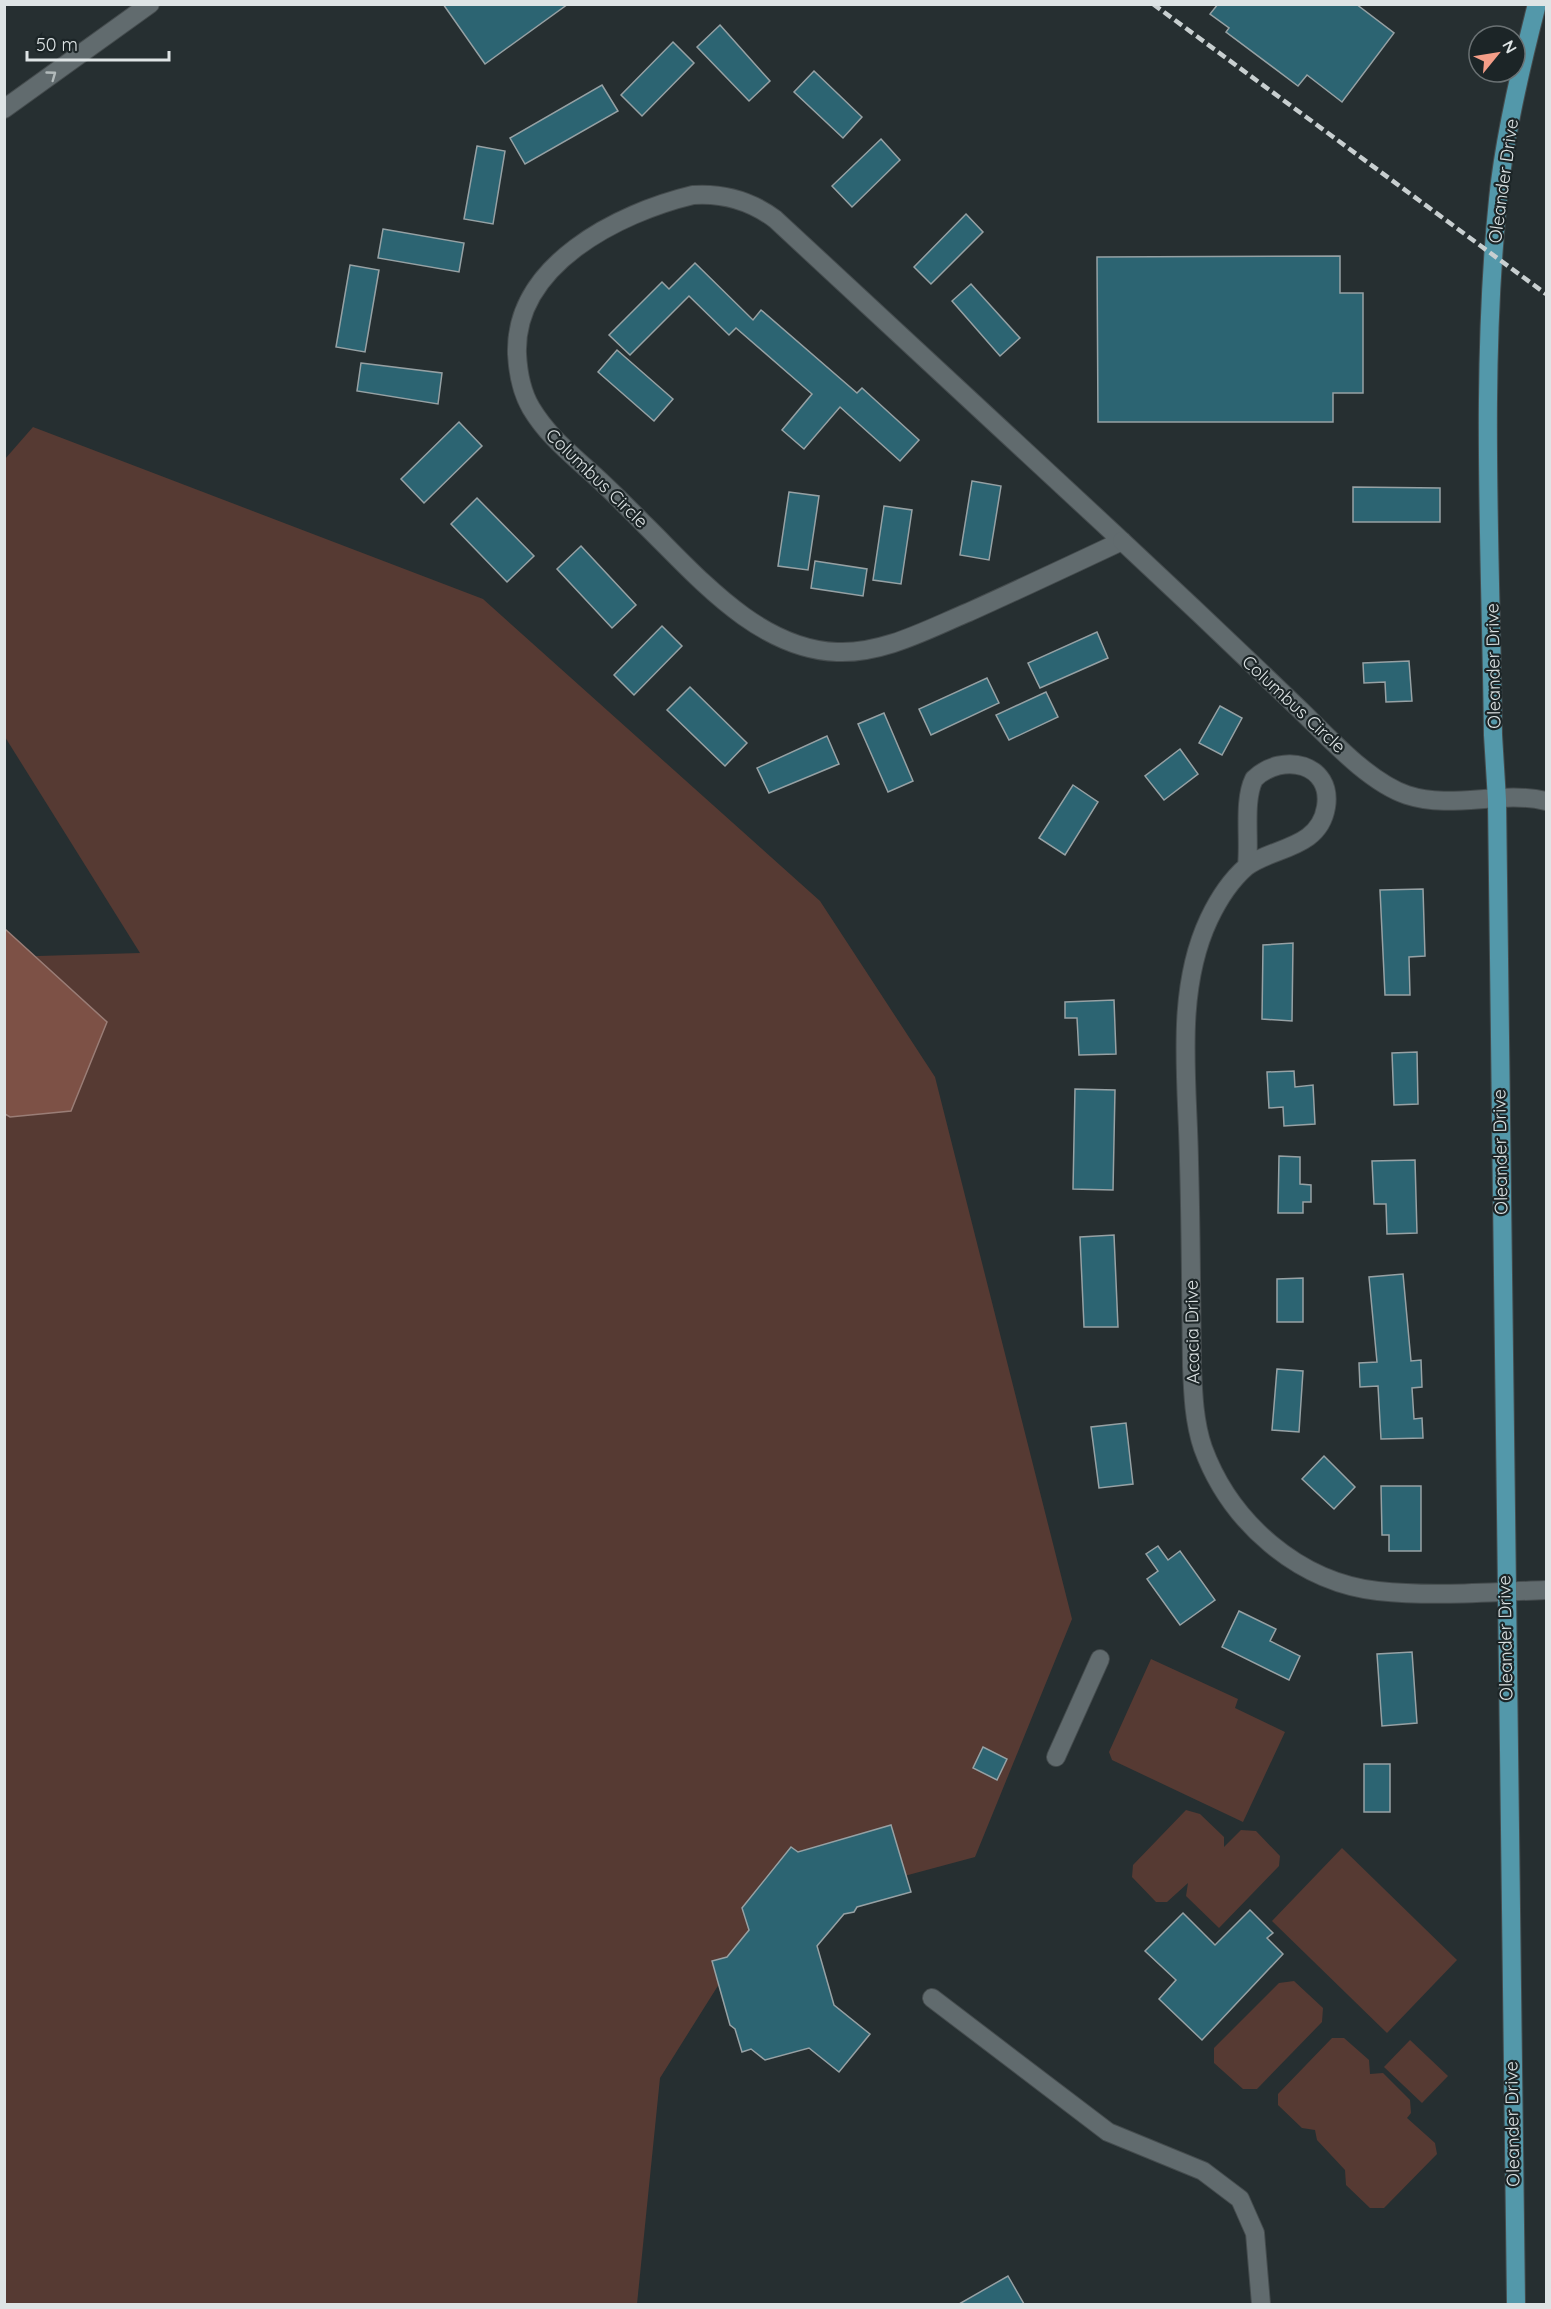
<svg xmlns="http://www.w3.org/2000/svg" width="1551" height="2309" font-family="Quicksand,sans-serif">
  <rect width="100%" height="100%" fill="#262f31"/>
  <g fill="#563a33">
    <path d="M 33,427 L 483,599 L 820,901 L 935,1077 L 1072,1619 L 975,1857 L 763,1914 L 660,2078 L 637,2304 L 5,2304 L 4,957 L 140,953 L 5,737 L 5,459 Z"/>
    <path d="M 1151,1659 L 1238,1699 L 1235,1708 L 1285,1732 L 1243,1822 L 1112,1760 L 1109,1752 Z"/>
    <path d="M 1186,1810 L 1200,1814 L 1224,1837 L 1224,1847 L 1241,1830 L 1256,1831 L 1280,1856 L 1279,1866 L 1219,1928 L 1186,1896 L 1188,1883 L 1167,1902 L 1156,1902 L 1132,1877 L 1133,1865 Z"/>
    <path d="M 1342,1848 L 1457,1960 L 1387,2033 L 1272,1921 Z"/>
    <path d="M 1294,1981 L 1323,2008 L 1322,2022 L 1257,2089 L 1243,2089 L 1214,2063 L 1214,2048 L 1279,1983 Z"/>
    <path d="M 1332,2038 L 1344,2038 L 1369,2060 L 1370,2074 L 1383,2073 L 1410,2100 L 1411,2113 L 1407,2118 L 1435,2143 L 1437,2154 L 1384,2208 L 1370,2208 L 1346,2185 L 1345,2170 L 1317,2140 L 1315,2130 L 1302,2128 L 1278,2105 L 1278,2094 Z"/>
    <path d="M 1410,2040 L 1448,2076 L 1422,2103 L 1384,2067 Z"/>
  </g>
  <path fill="#7d5146" stroke="#9a7d76" stroke-width="1.5" d="M 5,929 L 107,1022 L 71,1111 L 10,1117 L 5,1114 Z"/>
  <g fill="#2c6472" stroke="#96a1a4" stroke-width="1.5">
    <path d="M 443,4 L 568,4 L 485,64 Z"/>
    <path d="M 1218,4 L 1356,4 L 1394,33 L 1342,102 L 1307,75 L 1298,86 L 1226,32 L 1229,28 L 1210,14 Z"/>
    <path d="M 720,25 L 770,81 L 749,101 L 697,47 Z"/>
    <path d="M 673,42 L 694,63 L 642,116 L 621,95 Z"/>
    <path d="M 814,71 L 862,117 L 843,138 L 794,92 Z"/>
    <path d="M 602,85 L 618,111 L 525,164 L 510,138 Z"/>
    <path d="M 881,139 L 900,160 L 852,207 L 832,186 Z"/>
    <path d="M 477,146 L 505,151 L 493,224 L 464,219 Z"/>
    <path d="M 966,214 L 983,232 L 931,284 L 914,267 Z"/>
    <path d="M 383,229 L 464,243 L 459,272 L 378,258 Z"/>
    <path d="M 1340,256 L 1340,293 L 1363,293 L 1363,393 L 1333,393 L 1333,422 L 1098,422 L 1097,257 Z"/>
    <path d="M 695,263 L 753,320 L 761,310 L 857,393 L 862,388 L 919,440 L 900,461 L 840,407 L 804,449 L 782,430 L 812,394 L 736,328 L 729,335 L 689,296 L 630,355 L 609,335 L 662,282 L 669,289 Z"/>
    <path d="M 350,265 L 379,270 L 365,352 L 336,347 Z"/>
    <path d="M 971,284 L 1020,338 L 1000,356 L 952,301 Z"/>
    <path d="M 617,350 L 673,399 L 654,421 L 598,372 Z"/>
    <path d="M 361,363 L 442,373 L 438,404 L 357,391 Z"/>
    <path d="M 459,422 L 482,446 L 424,503 L 401,479 Z"/>
    <path d="M 972,481 L 1001,486 L 989,560 L 960,555 Z"/>
    <path d="M 1353,487 L 1440,488 L 1440,522 L 1353,522 Z"/>
    <path d="M 789,492 L 819,496 L 808,570 L 778,566 Z"/>
    <path d="M 477,498 L 534,556 L 507,582 L 451,524 Z"/>
    <path d="M 884,506 L 912,510 L 901,584 L 873,580 Z"/>
    <path d="M 581,546 L 636,605 L 612,628 L 557,569 Z"/>
    <path d="M 815,561 L 867,569 L 863,596 L 811,588 Z"/>
    <path d="M 662,626 L 682,646 L 634,695 L 614,675 Z"/>
    <path d="M 1097,632 L 1108,658 L 1040,688 L 1028,663 Z"/>
    <path d="M 1409,661 L 1412,701 L 1386,702 L 1385,682 L 1364,683 L 1363,663 Z"/>
    <path d="M 987,678 L 999,703 L 931,735 L 919,709 Z"/>
    <path d="M 690,687 L 747,743 L 725,766 L 667,710 Z"/>
    <path d="M 1046,692 L 1058,717 L 1009,740 L 996,715 Z"/>
    <path d="M 1220,706 L 1242,718 L 1222,755 L 1199,743 Z"/>
    <path d="M 884,713 L 913,781 L 888,792 L 858,724 Z"/>
    <path d="M 827,736 L 839,764 L 769,793 L 757,768 Z"/>
    <path d="M 1180,749 L 1198,774 L 1164,800 L 1145,776 Z"/>
    <path d="M 1073,785 L 1098,802 L 1065,855 L 1039,838 Z"/>
    <path d="M 1423,889 L 1425,956 L 1409,957 L 1410,995 L 1385,995 L 1380,890 Z"/>
    <path d="M 1293,943 L 1292,1021 L 1262,1019 L 1263,945 Z"/>
    <path d="M 1114,1000 L 1116,1054 L 1079,1055 L 1077,1018 L 1065,1018 L 1065,1002 Z"/>
    <path d="M 1417,1052 L 1418,1104 L 1394,1105 L 1392,1053 Z"/>
    <path d="M 1294,1071 L 1295,1087 L 1313,1085 L 1315,1124 L 1284,1126 L 1283,1107 L 1269,1108 L 1267,1072 Z"/>
    <path d="M 1075,1089 L 1115,1090 L 1113,1190 L 1073,1189 Z"/>
    <path d="M 1279,1156 L 1300,1157 L 1300,1184 L 1311,1185 L 1311,1202 L 1303,1202 L 1303,1213 L 1278,1213 Z"/>
    <path d="M 1415,1160 L 1417,1233 L 1387,1234 L 1386,1204 L 1374,1204 L 1372,1161 Z"/>
    <path d="M 1114,1235 L 1118,1327 L 1084,1327 L 1080,1237 Z"/>
    <path d="M 1403,1274 L 1411,1361 L 1421,1360 L 1422,1387 L 1412,1388 L 1414,1419 L 1422,1418 L 1423,1438 L 1381,1439 L 1378,1386 L 1360,1387 L 1359,1363 L 1377,1362 L 1369,1277 Z"/>
    <path d="M 1303,1278 L 1303,1322 L 1277,1322 L 1277,1279 Z"/>
    <path d="M 1277,1369 L 1303,1371 L 1299,1432 L 1272,1430 Z"/>
    <path d="M 1126,1423 L 1133,1484 L 1099,1488 L 1091,1427 Z"/>
    <path d="M 1324,1456 L 1355,1487 L 1334,1509 L 1302,1479 Z"/>
    <path d="M 1381,1486 L 1421,1486 L 1421,1551 L 1389,1551 L 1389,1535 L 1382,1535 Z"/>
    <path d="M 1158,1546 L 1168,1560 L 1180,1551 L 1215,1600 L 1180,1625 L 1147,1579 L 1158,1571 L 1146,1554 Z"/>
    <path d="M 1239,1611 L 1276,1629 L 1270,1641 L 1300,1656 L 1289,1680 L 1222,1647 Z"/>
    <path d="M 1412,1652 L 1417,1723 L 1382,1726 L 1377,1654 Z"/>
    <path d="M 983,1747 L 1007,1759 L 997,1780 L 973,1768 Z"/>
    <rect x="1364" y="1764" width="26" height="48"/>
    <path d="M 891,1825 L 911,1892 L 857,1907 L 854,1912 L 844,1914 L 817,1946 L 834,2005 L 870,2034 L 839,2072 L 809,2048 L 765,2060 L 751,2049 L 742,2052 L 735,2029 L 730,2025 L 712,1961 L 727,1957 L 749,1930 L 742,1908 L 791,1847 L 798,1852 Z"/>
    <path d="M 1250,1910 L 1273,1933 L 1267,1938 L 1283,1954 L 1202,2040 L 1159,1999 L 1176,1980 L 1145,1951 L 1183,1913 L 1215,1945 Z"/>
    <path d="M 1008,2276 L 1024,2304 L 959,2304 Z"/>
  </g>
  <g fill="none" stroke-linecap="round" stroke-linejoin="round">
    <defs>
      <g id="street">
        <path d="M 693,195 C 723,193 751,201 775,219 L 1122,541 C 1071,565 1020,589 969,612 C 928,629 883,654 837,652 C 758,649 698,577 645,525 C 626,506 607,486 586,468 C 565,449 546,433 531,408 C 521,391 518,373 517,354 C 514,265 618,213 693,195 Z"/>
        <path d="M 1122,541 C 1180,595 1237,649 1294,704 C 1325,733 1366,781 1407,795 C 1453,810 1500,790 1546,801"/>
        <path d="M 1247,866 C 1250,839 1243,801 1254,779 C 1283,751 1333,764 1326,807 C 1319,850 1271,847 1246,867 C 1230,881 1218,900 1209,919 C 1174,993 1188,1083 1189,1162 C 1191,1230 1191,1298 1192,1366 C 1193,1393 1194,1422 1203,1448 C 1230,1522 1298,1582 1378,1591 C 1433,1597 1491,1592 1546,1590"/>
        <path d="M 1056,1757 L 1100,1659"/>
        <path d="M 932,1998 L 1108,2132 L 1203,2171 L 1240,2199 L 1255,2233 L 1261,2304"/>
      </g>
      <path id="secondary" d="M 4,109 L 150,4"/>
      <path id="primary" d="M 1516,2304 L 1497,800 L 1493,735 C 1491,559 1480,375 1498,200 C 1504,137 1521,66 1537,4"/>
    </defs>
    <use href="#street" stroke="#454c4e" stroke-width="20"/>
    <use href="#secondary" stroke="#454c4e" stroke-width="20"/>
    <use href="#primary" stroke="#454c4e" stroke-width="20"/>
    <use href="#street" stroke="#616b6e" stroke-width="18"/>
    <use href="#secondary" stroke="#616b6e" stroke-width="18"/>
    <use href="#primary" stroke="#5398aa" stroke-width="18"/>
    <path stroke="#c8cfd0" stroke-width="4.5" stroke-dasharray="9 4.5" stroke-linecap="butt" d="M 1153,4 L 1546,294"/>
  </g>
  <defs><path id="oneway-chevron" d="M-2-3.5L2.5 0L-2 3.5" fill="none" stroke-width="1.6" stroke-linecap="round" stroke-linejoin="round" transform="scale(1.5)"/></defs>
  <use stroke="#b2babb" href="#oneway-chevron" transform="translate(52 75) rotate(-36)"/>
  <g text-anchor="middle" dominant-baseline="central" stroke-width="4.5" stroke-linejoin="round" paint-order="stroke">
    <g font-size="18" fill="#dee4e5" stroke="#1c2527">
      <text transform="translate(1503 181) rotate(-82)">Oleander Drive</text>
      <text transform="translate(597 478) rotate(44)">Columbus Circle</text>
      <text transform="translate(1493 666) rotate(-91)">Oleander Drive</text>
      <text transform="translate(1294 704) rotate(43)">Columbus Circle</text>
      <text transform="translate(1500 1152) rotate(-91)">Oleander Drive</text>
      <text transform="translate(1192 1332) rotate(-91)">Acacia Drive</text>
      <text transform="translate(1505 1638) rotate(-91)">Oleander Drive</text>
      <text transform="translate(1512 2124) rotate(-91)">Oleander Drive</text>
    </g>
  </g>
  <rect width="1551" height="2309" fill="none" stroke="#dee4e5" stroke-width="12"/>
  <g transform="translate(1497 54) rotate(60)"><circle r="28" fill="#1c2527" stroke="#6a7173" stroke-width="1.5"/>
  <path d="M0-4.5L10 22L0 15L-10 22Z" fill="#f49e88"/>
  <text y="-9" font-size="16" font-weight="bold" text-anchor="middle" fill="#dee4e5">N</text>
  </g>
  <path d="M27 51v9h142v-9" fill="none" stroke="#dee4e5" stroke-width="3"/>
  <text x="36" y="51" font-size="18" fill="#dee4e5" stroke="#1c2527" stroke-width="4.5" paint-order="stroke">50 m</text>
</svg>
